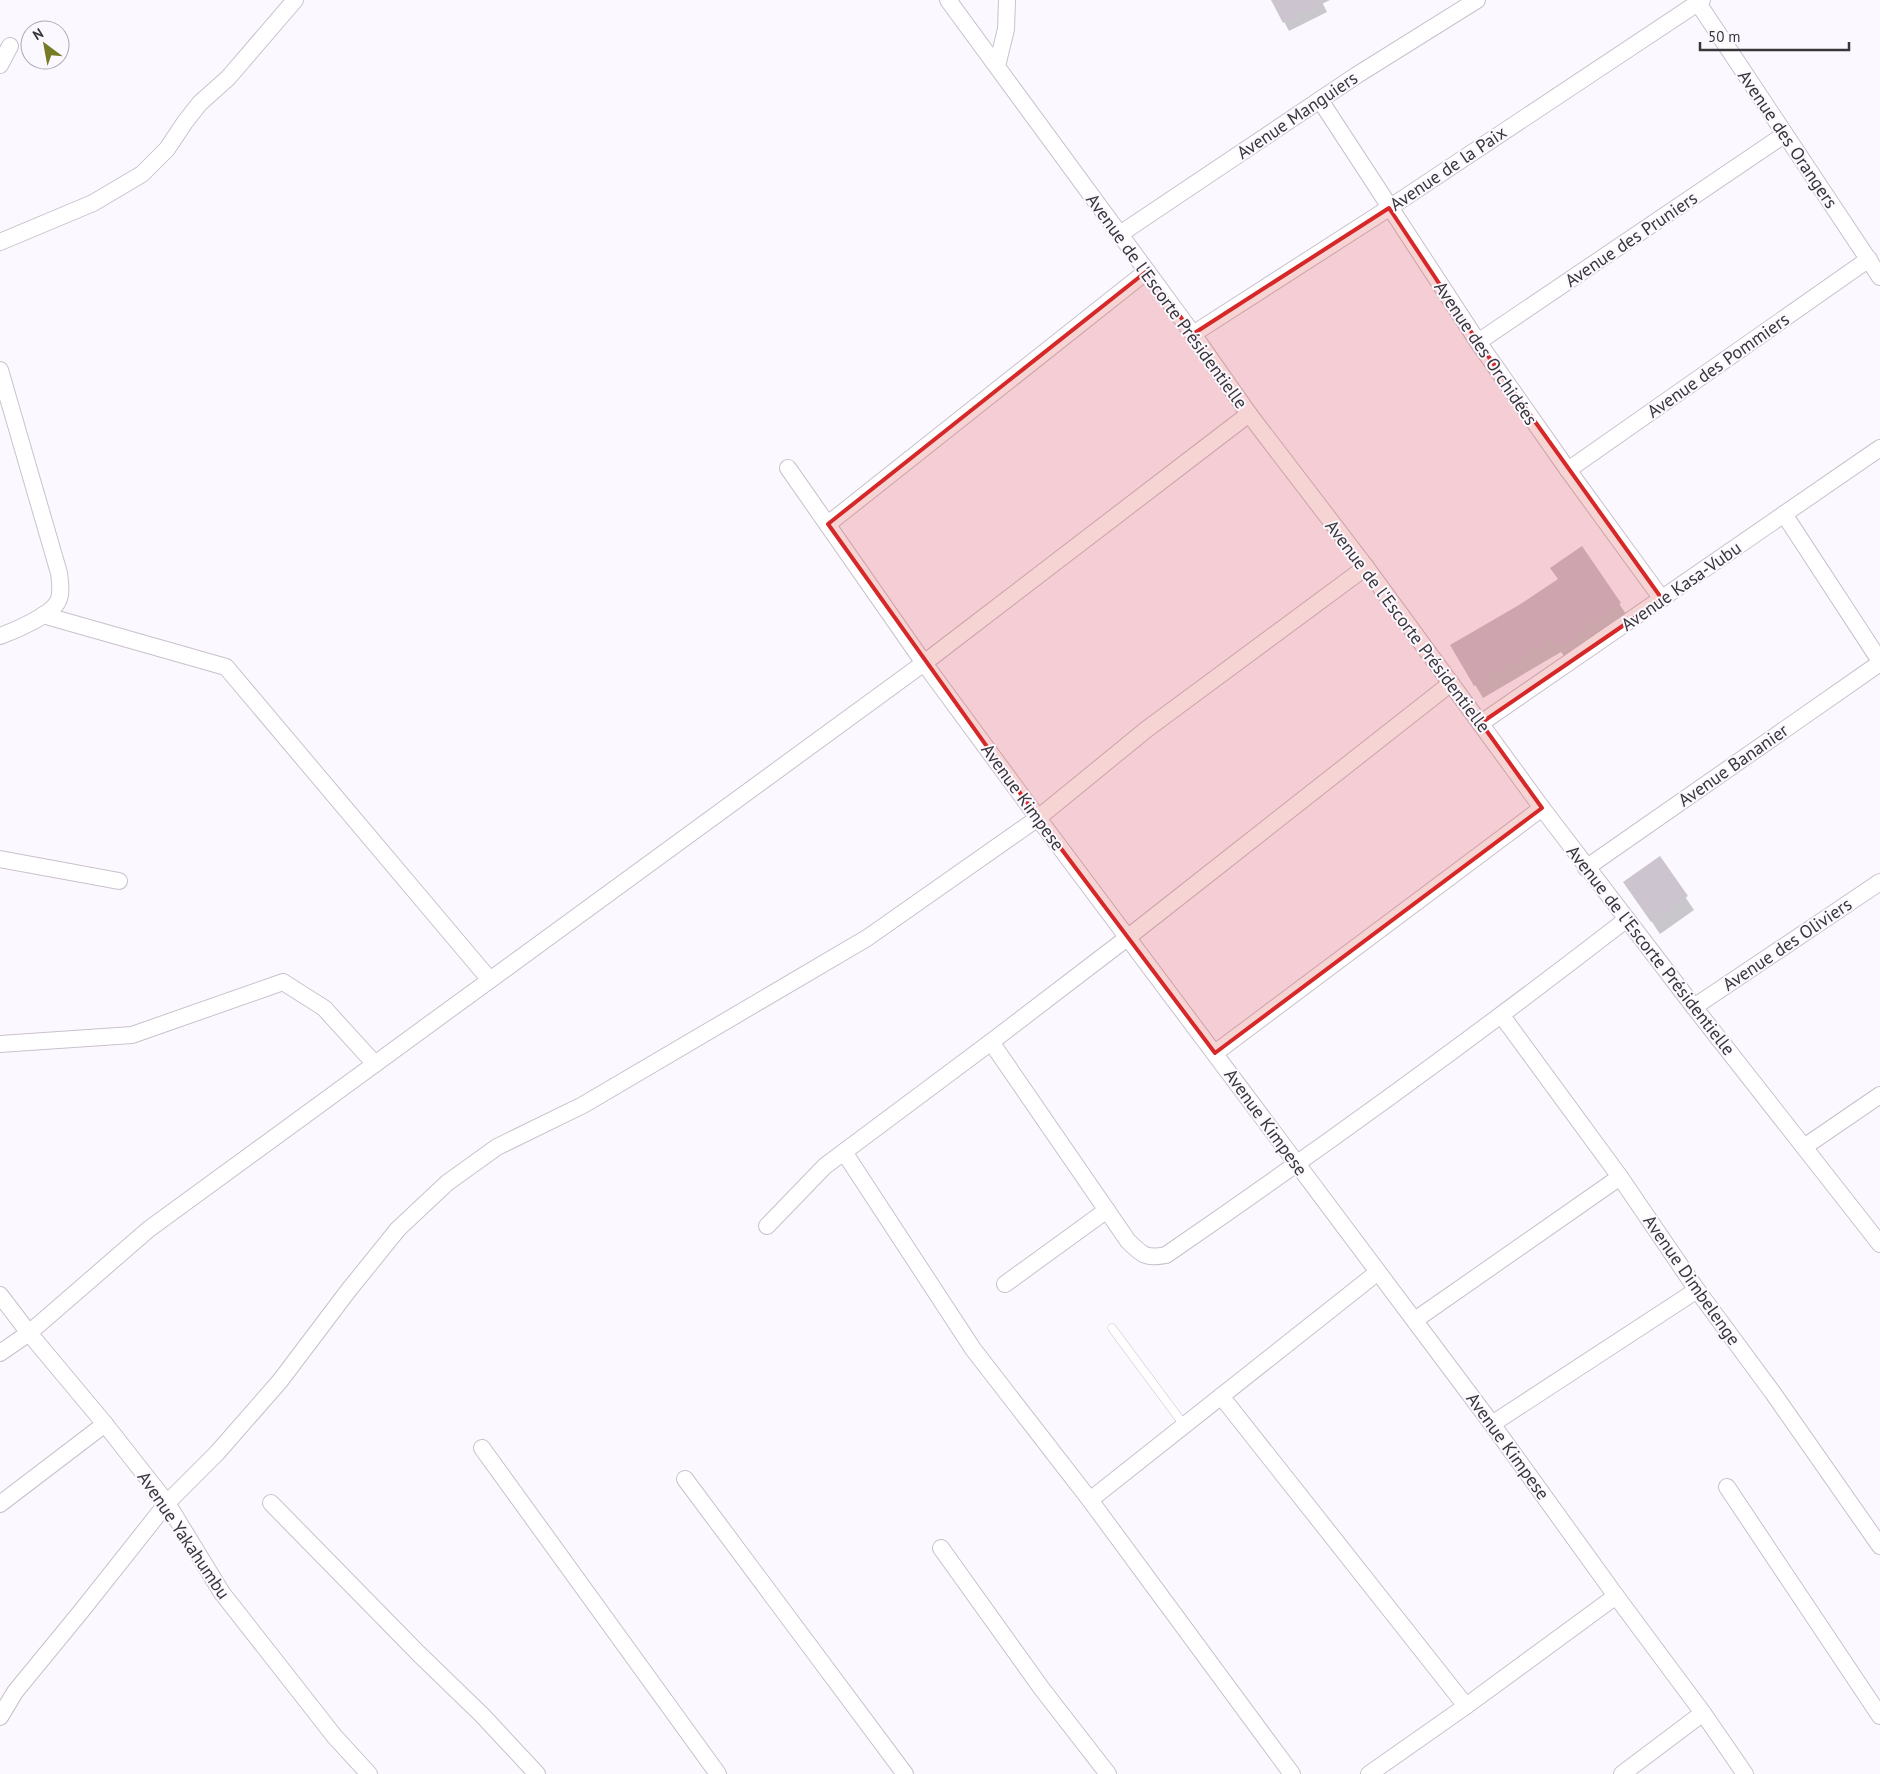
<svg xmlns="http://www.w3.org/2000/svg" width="1880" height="1774" font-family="'PT Sans',sans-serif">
  <rect width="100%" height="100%" fill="#fcf8ff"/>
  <g fill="#0003">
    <path d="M 1273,0 L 1321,0 L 1327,12 L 1289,31 Z"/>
    <path d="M 1582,548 L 1628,617 L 1566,659 L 1561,652 L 1483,698 L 1452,646 L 1520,606 L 1559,580 Z"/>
    <path d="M 1659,858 L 1694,910 L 1660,934 L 1625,882 Z"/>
  </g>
  <g fill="#ccc5d0">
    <path d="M 1271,0 L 1330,0 L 1283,23 Z"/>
    <path d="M 1582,546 L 1621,603 L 1557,647 L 1552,639 L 1474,686 L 1450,645 L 1519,605 L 1558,579 L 1550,568 Z"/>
    <path d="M 1660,856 L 1688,896 L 1651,922 L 1623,882 Z"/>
  </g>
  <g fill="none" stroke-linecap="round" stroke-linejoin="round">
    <defs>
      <path id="service" d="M 1112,1328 L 1184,1425"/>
      <g id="minor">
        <path d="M 948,0 L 1193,334 L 1249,414 L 1366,567 L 1542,808 L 1694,1007 L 1880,1244"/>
        <path d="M 1696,0 L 1880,277"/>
        <path d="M 0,65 L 10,46"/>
        <path d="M 997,66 L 1006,29 L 1007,0"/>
        <path d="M 1320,100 L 1478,342 L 1568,470 L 1662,599"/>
        <path d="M 1120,234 L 1357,75 L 1477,0"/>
        <path d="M 0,242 L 93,203 L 142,174 L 167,149 L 185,122 L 200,103 L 228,78 L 295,0"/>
        <path d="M 1193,334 L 1389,208 L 1702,0"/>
        <path d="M 1478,342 L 1784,135"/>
        <path d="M 0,370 L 59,573 C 60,582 62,593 58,601 C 52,615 14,631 0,636"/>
        <path d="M 788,468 L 924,663 L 1038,818 L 1492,1424 L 1616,1596 L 1703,1713 L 1745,1774"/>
        <path d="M 1568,470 L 1869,259"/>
        <path d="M 1784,514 L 1880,661"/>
        <path d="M 828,524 L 1147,271"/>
        <path d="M 43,615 L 226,667 L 490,980"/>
        <path d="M 1481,723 L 1880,448"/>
        <path d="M 0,859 L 119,881"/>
        <path d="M 1586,868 L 1880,663"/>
        <path d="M 1694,1007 L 1880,882"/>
        <path d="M 1502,1016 L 1620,1177 L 1697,1290 L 1773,1393 L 1880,1546"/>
        <path d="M 991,1042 L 1128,1241 C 1142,1255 1146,1259 1166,1255 C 1323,1147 1476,1036 1627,919"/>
        <path d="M 0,1044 L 132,1035 L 283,982 L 324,1008 L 375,1064"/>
        <path d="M 1215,1053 L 1542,808"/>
        <path d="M 1804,1147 L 1880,1095"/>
        <path d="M 844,1152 L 973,1349 L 1090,1500 L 1292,1774"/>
        <path d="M 767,1226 L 825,1166 L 991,1042 L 1127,938 L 1450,684"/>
        <path d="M 1005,1284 L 1107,1210"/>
        <path d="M 0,1295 L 29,1333 L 105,1424 L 167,1503 L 222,1593 L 335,1737 L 369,1774"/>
        <path d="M 1415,1320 L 1620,1177"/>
        <path d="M 0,1353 L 29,1333 L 149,1229 L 924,663 L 1249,414"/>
        <path d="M 1221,1396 L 1466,1706"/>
        <path d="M 1492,1424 L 1697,1290"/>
        <path d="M 482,1448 L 718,1774"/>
        <path d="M 685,1479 L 905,1774"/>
        <path d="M 1727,1487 L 1880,1716"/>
        <path d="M 1090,1500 L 1378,1272"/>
        <path d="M 271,1503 L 419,1654 L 482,1715 L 537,1774"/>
        <path d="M 0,1504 L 105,1424"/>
        <path d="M 941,1548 L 1042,1689 L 1108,1774"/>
        <path d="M 0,1717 L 15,1692 L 83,1609 L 167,1503 L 217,1453 L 280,1381 L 348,1291 L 398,1229 L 447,1183 L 497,1147 L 583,1105 L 867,938 L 1038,818 L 1147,729 L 1366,567"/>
        <path d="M 1369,1774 L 1466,1706 L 1616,1596"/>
        <path d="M 1622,1774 L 1703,1713"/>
      </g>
    </defs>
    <use href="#service" stroke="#c9c1cc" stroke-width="9"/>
    <use href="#minor" stroke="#c9c1cc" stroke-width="18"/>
    <use href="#service" stroke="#fff" stroke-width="8"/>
    <use href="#minor" stroke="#fff" stroke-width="16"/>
  </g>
  <path fill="#d62828" fill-opacity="0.2" stroke="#d62828" stroke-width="4" stroke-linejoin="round" d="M 1389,208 L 1478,342 L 1662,599 L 1481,723 L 1542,808 L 1215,1053 L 1038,818 L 828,524 L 1147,271 L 1193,334 Z"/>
  <g text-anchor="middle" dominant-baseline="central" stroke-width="4" stroke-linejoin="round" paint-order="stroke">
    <g font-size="18" fill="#39363a" stroke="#fcf8ff">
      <text transform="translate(1297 115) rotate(-34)">Avenue Manguiers</text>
      <text transform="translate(1788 139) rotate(56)">Avenue des Orangers</text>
      <text transform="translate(1448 168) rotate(-34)">Avenue de la Paix</text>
      <text transform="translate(1631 239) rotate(-34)">Avenue des Pruniers</text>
      <text transform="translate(1167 301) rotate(54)">Avenue de l'Escorte Présidentielle</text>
      <text transform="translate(1486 353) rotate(56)">Avenue des Orchidées</text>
      <text transform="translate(1718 365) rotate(-35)">Avenue des Pommiers</text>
      <text transform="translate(1681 586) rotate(-35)">Avenue Kasa-Vubu</text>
      <text transform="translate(1408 626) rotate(53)">Avenue de l'Escorte Présidentielle</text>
      <text transform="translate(1733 765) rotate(-35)">Avenue Bananier</text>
      <text transform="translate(1023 797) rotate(54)">Avenue Kimpese</text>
      <text transform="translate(1787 944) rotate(-34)">Avenue des Oliviers</text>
      <text transform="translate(1651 950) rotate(52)">Avenue de l'Escorte Présidentielle</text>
      <text transform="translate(1266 1122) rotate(54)">Avenue Kimpese</text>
      <text transform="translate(1692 1280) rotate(55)">Avenue Dimbelenge</text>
      <text transform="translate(1508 1446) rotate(54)">Avenue Kimpese</text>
      <text transform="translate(184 1535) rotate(56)">Avenue Yakahumbu</text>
    </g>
  </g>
  <g transform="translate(45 45) rotate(328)"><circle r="24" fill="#fcf8ff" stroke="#aeaab0"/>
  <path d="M0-4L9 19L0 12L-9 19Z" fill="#777b23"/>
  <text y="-8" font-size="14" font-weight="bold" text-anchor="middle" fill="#39363a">N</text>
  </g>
  <path d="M1700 42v8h149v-8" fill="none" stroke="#39363a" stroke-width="2.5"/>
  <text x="1708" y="42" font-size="15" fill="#39363a" stroke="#fcf8ff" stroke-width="4" paint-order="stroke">50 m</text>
</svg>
